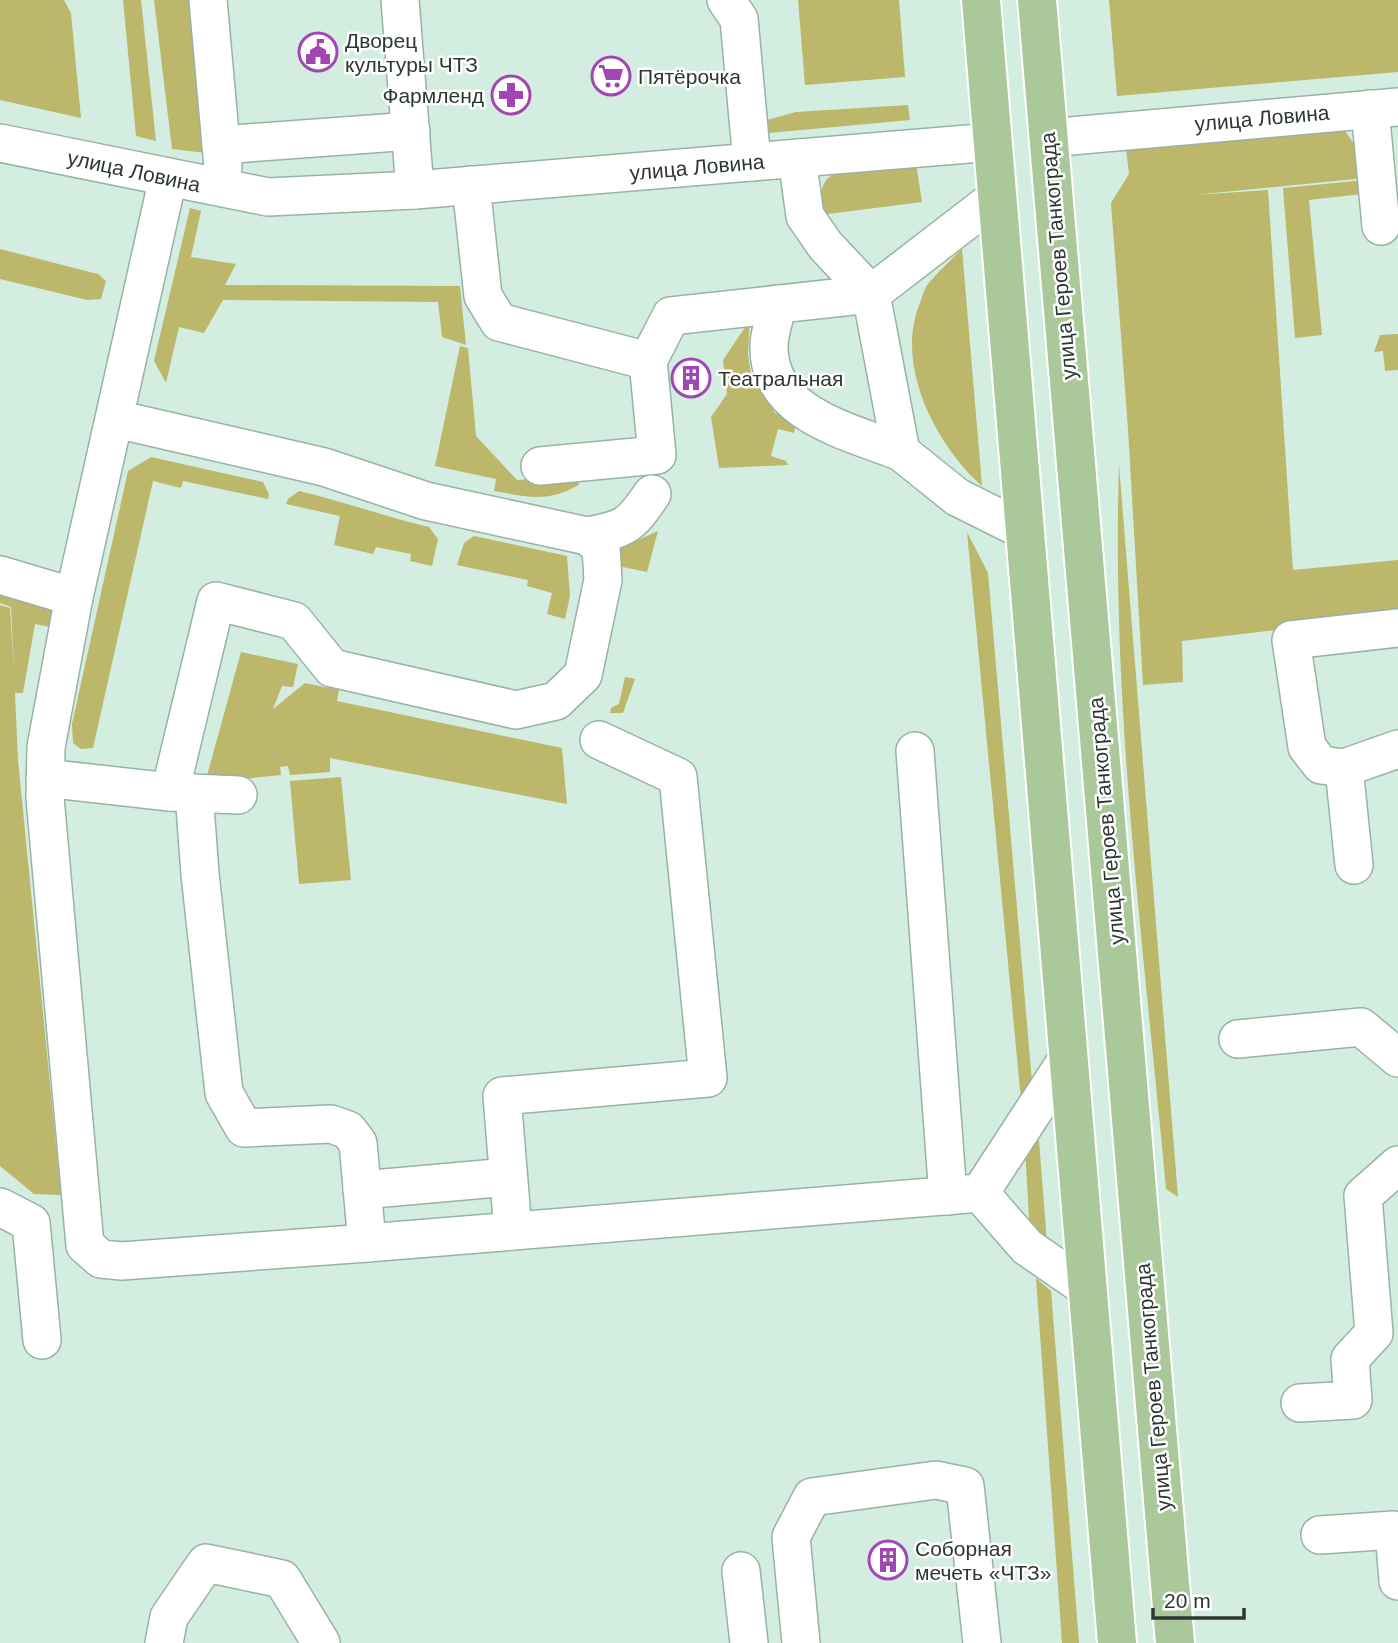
<svg xmlns="http://www.w3.org/2000/svg" width="1398" height="1643" font-family="Arial,sans-serif">
  <rect width="100%" height="100%" fill="#d3ede1"/>
  <g fill="#bcb76b">
    <path d="M 0,0 L 64,0 L 71,13 L 81,118 L 0,100 Z"/>
    <path d="M 123,0 L 141,0 L 156,141 L 136,136 Z"/>
    <path d="M 154,0 L 190,0 L 206,153 L 172,149 Z"/>
    <path d="M 798,0 L 899,0 L 905,77 L 805,85 Z"/>
    <path d="M 1109,0 L 1398,0 L 1398,72 L 1117,96 Z"/>
    <path d="M 908,105 L 910,120 L 769,133 L 767,120 L 796,112 Z"/>
    <path d="M 1343,128 L 1361,154 L 1365,178 L 1193,195 L 1268,190 L 1293,570 L 1398,560 L 1398,616 L 1182,641 L 1183,682 L 1143,685 L 1128,429 L 1111,203 L 1129,174 L 1126,149 Z"/>
    <path d="M 916,163 L 922,202 L 820,215 C 821,205 819,191 825,182 C 837,162 894,165 916,163 Z"/>
    <path d="M 1366,180 L 1362,194 L 1309,200 L 1322,335 L 1295,338 L 1283,188 Z"/>
    <path d="M 190,208 L 201,211 L 191,257 L 236,264 L 225,285 L 460,286 L 466,345 L 442,337 L 438,302 L 223,300 L 204,333 L 179,327 L 166,383 L 154,361 Z"/>
    <path d="M 0,249 L 98,274 L 106,281 L 101,299 L 87,300 L 0,279 Z"/>
    <path d="M 962,249 L 982,486 C 936,445 894,365 920,303 C 922,298 924,289 928,284 C 938,272 951,260 962,249 Z"/>
    <path d="M 750,320 L 748,354 L 751,375 L 775,413 L 797,420 L 794,433 L 778,429 L 771,456 L 786,461 L 788,465 L 719,468 L 711,417 L 727,394 L 723,360 Z"/>
    <path d="M 1398,334 L 1398,370 L 1385,371 L 1383,351 L 1374,352 L 1380,335 Z"/>
    <path d="M 460,346 L 468,348 L 476,436 L 517,480 L 576,476 L 579,485 C 546,503 529,497 494,491 L 496,479 L 435,466 Z"/>
    <path d="M 151,457 L 263,482 L 269,494 L 268,499 L 183,481 L 181,488 L 153,481 L 93,748 L 81,749 L 73,743 L 72,724 L 128,471 Z"/>
    <path d="M 1119,465 L 1178,1197 L 1166,1189 C 1144,949 1111,706 1119,465 Z"/>
    <path d="M 299,491 C 343,501 385,517 429,527 L 438,539 L 432,566 L 410,561 L 411,554 L 376,547 L 373,554 L 334,545 L 340,516 L 286,504 L 288,499 Z"/>
    <path d="M 658,531 L 647,572 L 618,566 L 616,556 L 621,548 Z"/>
    <path d="M 967,532 L 988,573 L 1033,1093 L 1022,1110 Z"/>
    <path d="M 474,536 L 567,556 L 570,596 L 565,619 L 547,614 L 552,593 L 527,586 L 528,580 L 457,565 L 464,543 Z"/>
    <path d="M 0,587 L 51,609 L 55,628 L 35,624 L 23,693 L 15,693 L 18,760 L 61,1195 L 34,1194 L 0,1166 L 0,605 L 10,608 L 14,671 L 11,607 L 0,603 Z"/>
    <path d="M 241,652 L 298,664 L 293,687 L 282,686 L 273,709 L 305,683 L 339,690 L 337,701 L 562,748 L 567,804 L 330,758 L 330,772 L 290,775 L 288,766 L 280,767 L 281,775 L 205,783 Z"/>
    <path d="M 625,677 L 635,679 L 623,713 L 610,713 L 611,708 L 619,704 Z"/>
    <path d="M 341,777 L 351,880 L 299,884 L 290,781 Z"/>
    <path d="M 1039,1140 L 1047,1243 L 1030,1234 L 1025,1149 Z"/>
    <path d="M 1036,1278 L 1051,1291 L 1079,1643 L 1062,1643 Z"/>
  </g>
  <g fill="none" stroke-linecap="round" stroke-linejoin="round">
    <defs>
      <g id="minor">
        <path d="M 208,0 L 223,167"/>
        <path d="M 400,0 L 415,190"/>
        <path d="M 726,0 L 739,19 L 752,162"/>
        <path d="M 1370,109 L 1381,226"/>
        <path d="M 1048,138 L 1398,107"/>
        <path d="M 0,143 L 268,197 L 415,190 L 992,142"/>
        <path d="M 221,145 L 411,131"/>
        <path d="M 797,158 L 805,216 L 825,245 L 871,294"/>
        <path d="M 168,178 L 74,597 L 46,747 L 45,798 L 85,1245 L 101,1259 L 122,1261 L 367,1243 L 358,1143 L 348,1130 L 331,1124 L 244,1128 L 224,1093 L 200,874 L 194,793"/>
        <path d="M 471,185 L 483,296 L 499,322 L 648,361"/>
        <path d="M 997,197 L 871,294 L 901,452 L 957,497 L 1025,531"/>
        <path d="M 778,304 C 775,317 769,333 769,346 C 768,415 849,431 901,452"/>
        <path d="M 116,419 L 324,467 L 426,501 L 587,536 L 601,547 L 603,580 L 583,675 L 556,701 L 516,710 L 332,668 L 294,621 L 216,601 L 170,792"/>
        <path d="M 540,466 L 657,455 L 648,361 L 671,316 L 871,294"/>
        <path d="M 587,536 C 626,529 630,526 652,494"/>
        <path d="M 0,575 L 74,597"/>
        <path d="M 1398,628 L 1291,640 L 1307,747 L 1321,765 L 1344,768 L 1398,749"/>
        <path d="M 915,751 L 948,1196"/>
        <path d="M 1344,768 L 1354,865"/>
        <path d="M 45,778 L 170,792 L 238,795"/>
        <path d="M 1238,1039 L 1361,1027 L 1398,1058"/>
        <path d="M 362,1190 L 508,1177"/>
        <path d="M 980,1193 L 1068,1058"/>
        <path d="M 980,1193 L 1027,1247 L 1088,1289"/>
        <path d="M 0,1207 L 31,1223 L 42,1340"/>
        <path d="M 513,1231 L 502,1096 L 708,1078 L 678,777 L 599,740"/>
        <path d="M 367,1243 L 980,1193"/>
        <path d="M 1300,1403 L 1353,1400 L 1350,1359 L 1374,1333 L 1363,1196 L 1398,1165"/>
        <path d="M 1320,1535 L 1394,1530 L 1398,1581"/>
        <path d="M 741,1571 L 749,1643"/>
        <path d="M 164,1643 L 169,1617 L 206,1563 L 282,1579 L 321,1643"/>
        <path d="M 801,1643 L 791,1537 L 812,1497 L 936,1480 L 965,1486 L 982,1643"/>
      </g>
      <g id="major">
        <path d="M 981,0 L 1117,1643"/>
        <path d="M 1037,0 L 1175,1643"/>
      </g>
    </defs>
    <use href="#minor" stroke="#99b2a7" stroke-width="40"/>
    <use href="#major" stroke="#fff" stroke-width="42"/>
    <use href="#minor" stroke="#fff" stroke-width="37"/>
    <use href="#major" stroke="#aac89a" stroke-width="38"/>
  </g>
  <defs>
    <symbol id="civic-ring" viewBox="-11 -11 22 22"><circle r="9.5" fill="#fff" stroke="#a047b3" stroke-width="1.5"/><path d="M-.6-6.5H3V-4.5H.6V-3L4-1V1h2V6H-6V1h2V-1L-.6-3ZM-1.2 2.5V6h2.4V2.5Z" fill="#a047b3"/></symbol>
    <symbol id="supermarket-ring" viewBox="-11 -11 22 22"><circle r="9.5" fill="#fff" stroke="#a047b3" stroke-width="1.5"/><path d="M-6-5.5h2.5l.6 2H6L4.5 2H-2.5L-4.4-4H-6ZM-1.5 3.2a1.3 1.3 0 1 0 .1 0ZM3 3.2a1.3 1.3 0 1 0 .1 0Z" fill="#a047b3"/></symbol>
    <symbol id="pharmacy-ring" viewBox="-11 -11 22 22"><circle r="9.5" fill="#fff" stroke="#a047b3" stroke-width="1.5"/><path d="M-2-6h4v4h4v4h-4v4h-4v-4h-4v-4h4Z" fill="#a047b3"/></symbol>
    <symbol id="building-ring" viewBox="-11 -11 22 22"><circle r="9.5" fill="#fff" stroke="#a047b3" stroke-width="1.5"/><path d="M-4-6H4V6H1V3H-1V6H-4ZM-2.5-4.3h1.7v1.8h-1.7ZM.8-4.3h1.7v1.8H.8ZM-2.5-1h1.7V.8h-1.7ZM.8-1h1.7V.8H.8Z" fill="#a047b3"/></symbol>
  </defs>
  <g fill-rule="evenodd">
    <use href="#civic-ring" x="296" y="30" width="44" height="44"/>
    <use href="#supermarket-ring" x="589" y="54" width="44" height="44"/>
    <use href="#pharmacy-ring" x="489" y="73" width="44" height="44"/>
    <use href="#building-ring" x="669" y="356" width="44" height="44"/>
    <use href="#building-ring" x="866" y="1538" width="44" height="44"/>
  </g>
  <g text-anchor="middle" dominant-baseline="central" stroke-width="5" stroke-linejoin="round" paint-order="stroke">
    <g font-size="21" fill="#2d3732" stroke="#fff" text-anchor="start">
      <text x="345" y="40">Дворец<tspan x="345" dy="24">культуры ЧТЗ</tspan></text>
      <text x="638" y="76">Пятёрочка</text>
      <text x="484" y="95" text-anchor="end">Фармленд</text>
      <text x="718" y="378">Театральная</text>
      <text x="915" y="1548">Соборная<tspan x="915" dy="24">мечеть «ЧТЗ»</tspan></text>
    </g>
    <g font-size="21" fill="#2d3732" stroke="#fff">
      <text transform="translate(1262 118) rotate(-5)">улица Ловина</text>
      <text transform="translate(697 167) rotate(-5)">улица Ловина</text>
      <text transform="translate(134 171) rotate(12)">улица Ловина</text>
      <text transform="translate(1058 256) rotate(-95)">улица Героев Танкограда</text>
      <text transform="translate(1106 821) rotate(-95)">улица Героев Танкограда</text>
      <text transform="translate(1153 1387) rotate(-95)">улица Героев Танкограда</text>
    </g>
  </g>
  <path d="M1153 1608v10h91v-10" fill="none" stroke="#2d3732" stroke-width="3.5"/>
  <text x="1164" y="1608" font-size="21" fill="#2d3732" stroke="#ffffff" stroke-width="5" paint-order="stroke">20 m</text>
</svg>
